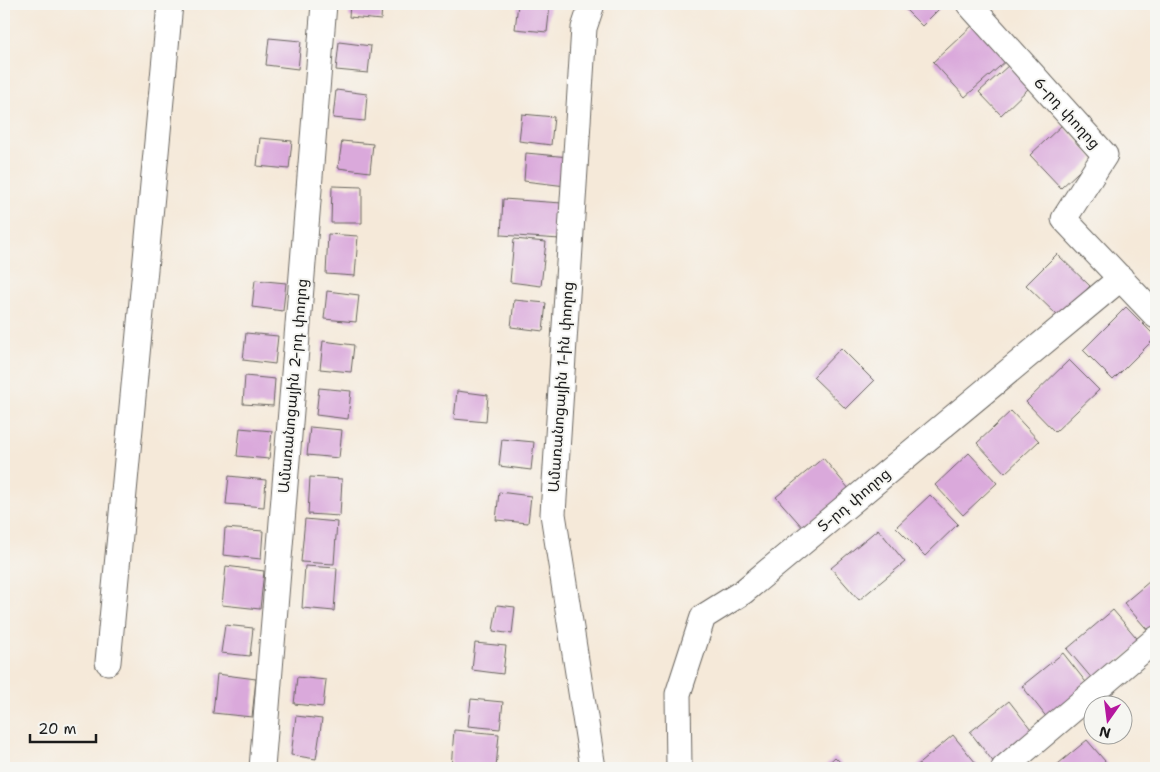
<svg xmlns="http://www.w3.org/2000/svg" width="1160" height="772" font-family="'Shantell Sans','Noto Sans Armenian',sans-serif">
  <rect width="100%" height="100%" fill="#f6f6f2"/>
  <filter id="ink" filterUnits="userSpaceOnUse"><feTurbulence type="fractalNoise" baseFrequency=".02" numOctaves="2"/><feDisplacementMap in="SourceGraphic" scale="10" xChannelSelector="R" yChannelSelector="G"/><feConvolveMatrix kernelMatrix="1 2 1 2 8 2 1 2 1" color-interpolation-filters="sRGB"/></filter>
  <filter id="wash" filterUnits="userSpaceOnUse"><feTurbulence type="fractalNoise" baseFrequency=".0096" numOctaves="4" result="noise"/><feDisplacementMap in="SourceGraphic" scale="20" xChannelSelector="R" yChannelSelector="G"/><feGaussianBlur stdDeviation="1.12" result="paint"/><feColorMatrix in="noise" values="0 0 0 0 0 0 0 0 0 0 0 0 0 0 0 0 0 1.4 0 .05"/><feComposite in="paint" operator="in"/></filter>
  <g filter="url(#wash)">
    <rect width="100%" height="100%" fill="#f5e9d9"/>
    <g id="blocks">
      <g fill="#daa9db">
        <path d="M 350,4 L 382,4 L 381,20 L 349,17 Z"/>
        <path d="M 518,4 L 550,5 L 547,32 L 515,29 Z"/>
        <path d="M 900,4 L 944,4 L 922,26 Z"/>
        <path d="M 974,24 L 1007,60 L 965,97 L 933,62 Z"/>
        <path d="M 269,38 L 301,41 L 298,69 L 266,65 Z"/>
        <path d="M 339,42 L 371,46 L 368,73 L 336,70 Z"/>
        <path d="M 1009,65 L 1030,87 L 1001,115 L 979,92 Z"/>
        <path d="M 336,90 L 367,94 L 365,121 L 333,118 Z"/>
        <path d="M 522,114 L 554,117 L 551,145 L 519,141 Z"/>
        <path d="M 1062,125 L 1093,158 L 1061,188 L 1030,155 Z"/>
        <path d="M 260,138 L 292,141 L 289,169 L 257,166 Z"/>
        <path d="M 342,141 L 373,144 L 370,172 L 338,168 Z"/>
        <path d="M 526,153 L 569,157 L 566,186 L 524,181 Z"/>
        <path d="M 332,186 L 362,187 L 362,223 L 331,223 Z"/>
        <path d="M 503,199 L 562,203 L 560,239 L 501,235 Z"/>
        <path d="M 328,234 L 358,236 L 355,276 L 326,274 Z"/>
        <path d="M 514,239 L 546,242 L 541,286 L 510,282 Z"/>
        <path d="M 1057,254 L 1090,286 L 1059,317 L 1026,285 Z"/>
        <path d="M 255,280 L 286,283 L 283,311 L 252,307 Z"/>
        <path d="M 327,291 L 359,295 L 356,322 L 324,319 Z"/>
        <path d="M 514,300 L 546,303 L 543,331 L 511,327 Z"/>
        <path d="M 1126,307 L 1156,337 L 1113,380 L 1083,350 Z"/>
        <path d="M 246,333 L 278,336 L 275,364 L 243,360 Z"/>
        <path d="M 323,341 L 354,345 L 351,372 L 320,369 Z"/>
        <path d="M 841,348 L 874,381 L 846,409 L 813,377 Z"/>
        <path d="M 1069,360 L 1099,390 L 1055,432 L 1026,402 Z"/>
        <path d="M 245,376 L 275,379 L 273,406 L 243,404 Z"/>
        <path d="M 319,388 L 351,391 L 348,419 L 316,415 Z"/>
        <path d="M 457,391 L 488,395 L 486,422 L 454,419 Z"/>
        <path d="M 1011,411 L 1039,441 L 1005,473 L 977,443 Z"/>
        <path d="M 310,427 L 342,430 L 339,458 L 307,455 Z"/>
        <path d="M 240,428 L 272,431 L 269,459 L 237,456 Z"/>
        <path d="M 502,439 L 534,442 L 531,470 L 499,466 Z"/>
        <path d="M 969,453 L 997,483 L 963,515 L 935,485 Z"/>
        <path d="M 823,458 L 850,490 L 804,529 L 776,497 Z"/>
        <path d="M 229,476 L 266,480 L 264,507 L 226,504 Z"/>
        <path d="M 310,477 L 342,479 L 340,516 L 308,514 Z"/>
        <path d="M 499,492 L 531,496 L 528,523 L 496,520 Z"/>
        <path d="M 930,495 L 958,524 L 925,556 L 896,527 Z"/>
        <path d="M 305,519 L 337,522 L 334,564 L 301,562 Z"/>
        <path d="M 225,528 L 263,531 L 261,559 L 223,555 Z"/>
        <path d="M 878,529 L 905,562 L 859,600 L 831,568 Z"/>
        <path d="M 226,566 L 264,571 L 260,609 L 222,605 Z"/>
        <path d="M 305,566 L 337,568 L 334,611 L 302,608 Z"/>
        <path d="M 1156,576 L 1156,629 L 1151,634 L 1124,603 Z"/>
        <path d="M 497,605 L 515,607 L 512,634 L 493,631 Z"/>
        <path d="M 1113,610 L 1141,643 L 1094,681 L 1067,649 Z"/>
        <path d="M 225,625 L 253,628 L 250,656 L 221,653 Z"/>
        <path d="M 475,643 L 506,646 L 503,674 L 472,670 Z"/>
        <path d="M 1063,653 L 1089,686 L 1048,719 L 1022,686 Z"/>
        <path d="M 217,674 L 256,679 L 252,717 L 213,713 Z"/>
        <path d="M 297,677 L 326,680 L 323,707 L 294,704 Z"/>
        <path d="M 471,699 L 503,702 L 500,729 L 468,726 Z"/>
        <path d="M 1009,701 L 1034,733 L 995,764 L 970,732 Z"/>
        <path d="M 296,716 L 322,719 L 316,759 L 291,755 Z"/>
        <path d="M 454,730 L 499,734 L 496,768 L 451,768 Z"/>
        <path d="M 953,735 L 980,768 L 914,768 Z"/>
        <path d="M 1087,740 L 1111,768 L 1053,768 Z"/>
        <path d="M 835,757 L 846,768 L 823,768 Z"/>
      </g>
    </g>
  </g>
  <g filter="url(#ink)">
    <use href="#blocks" fill-opacity="0" stroke="#68645e" stroke-width="1"/>
    <g fill="none" stroke-linecap="round" stroke-linejoin="round">
      <defs>
        <g id="minor">
          <path d="M 592,4 L 584,28 L 553,514 L 593,768"/>
          <path d="M 969,4 L 1105,155 L 1064,219 L 1156,316"/>
          <path d="M 108,662 L 170,4"/>
          <path d="M 262,768 L 324,4"/>
          <path d="M 680,768 L 679,767 L 678,694 L 703,617 L 743,592 L 1121,278"/>
          <path d="M 1004,768 L 1156,639"/>
        </g>
      </defs>
      <use href="#minor" stroke="#68645e" stroke-width="27"/>
      <use href="#minor" stroke="#fff" stroke-width="25"/>
    </g>
  </g>
  <g text-anchor="middle" dominant-baseline="central" stroke-width="4" stroke-linejoin="round" paint-order="stroke">
    <g font-size="15" fill="#1c1c1c" stroke="#f6f6f2">
      <text transform="translate(1067 113) rotate(48)">6-րդ փողոց</text>
      <text transform="translate(293 386) rotate(-85)">Ամառանոցային 2-րդ փողոց</text>
      <text transform="translate(561 387) rotate(-86)">Ամառանոցային 1-ին փողոց</text>
      <text transform="translate(854 500) rotate(-40)">5-րդ փողոց</text>
    </g>
  </g>
  <rect width="1160" height="772" fill="none" stroke="#f6f6f2" stroke-width="20"/>
  <g transform="translate(1108 720) rotate(194)"><circle r="24" fill="#f6f6f2" stroke="#9f9f9c"/>
  <path d="M0-4L9 19L0 12L-9 19Z" fill="#b5179e"/>
  <text y="-8" font-size="14" font-weight="bold" text-anchor="middle" fill="#1c1c1c">N</text>
  </g>
  <path d="M30 734v8h66v-8" fill="none" stroke="#1c1c1c" stroke-width="2.5"/>
  <text x="38" y="734" font-size="15" fill="#1c1c1c" stroke="#f6f6f2" stroke-width="4" paint-order="stroke">20 m</text>
</svg>
